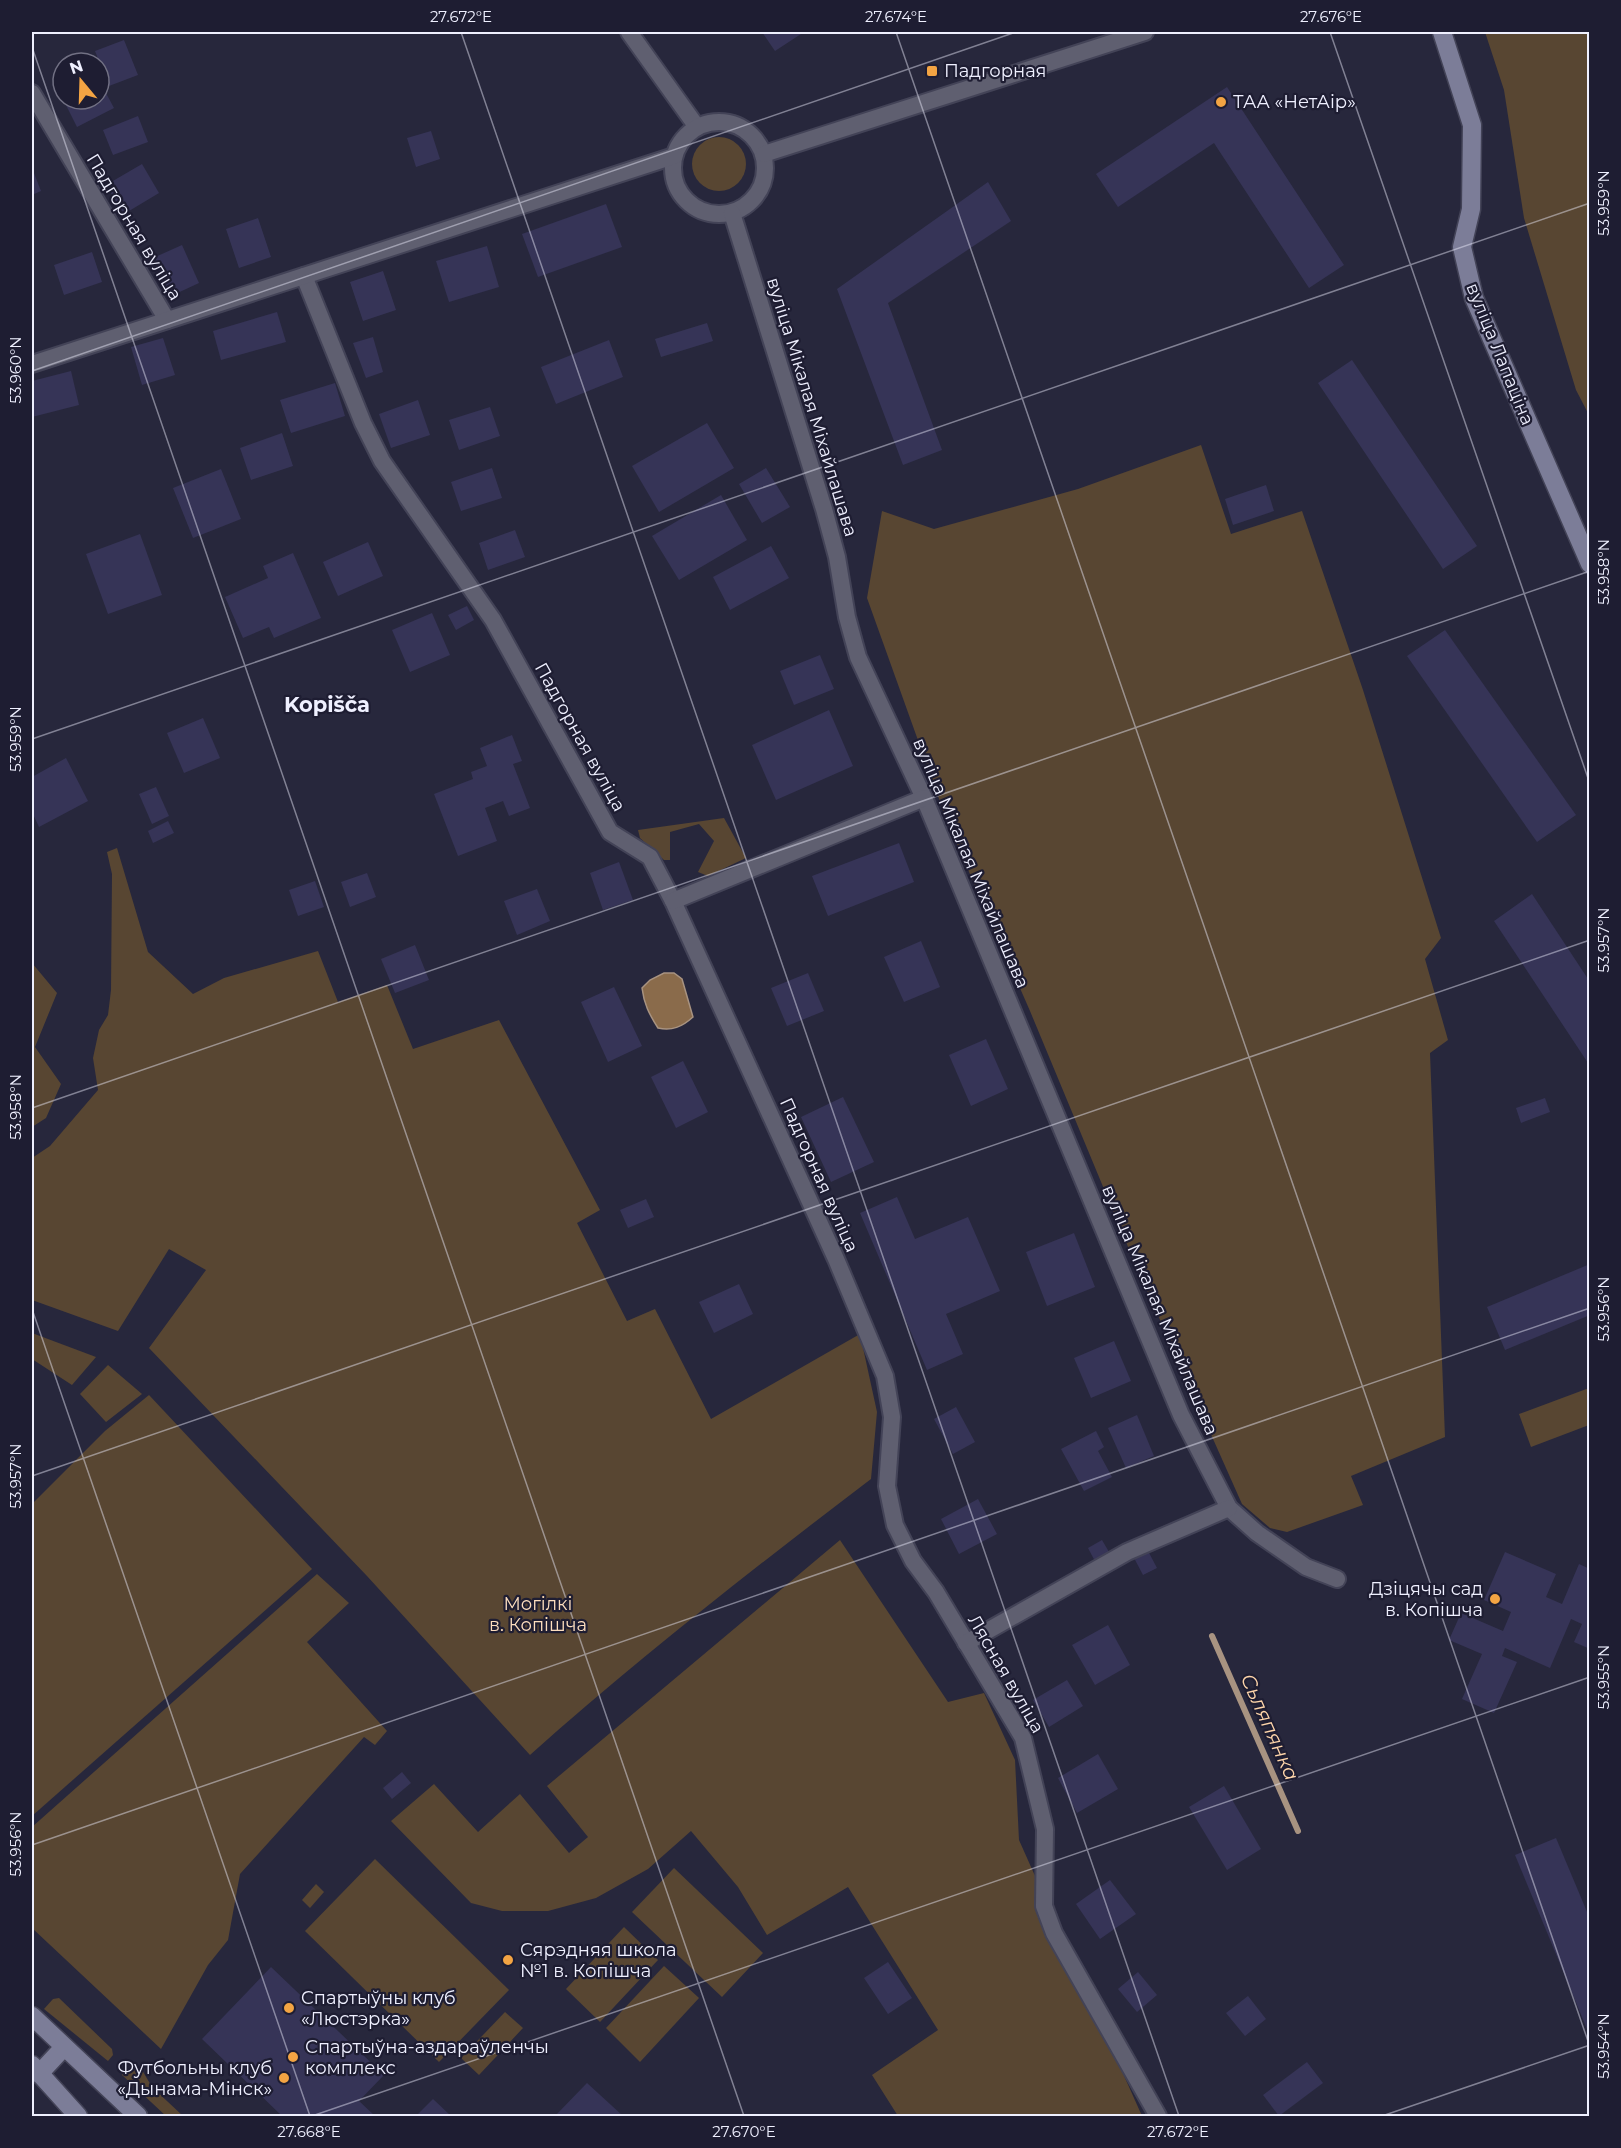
<svg xmlns="http://www.w3.org/2000/svg" width="1621" height="2148" font-family="Montserrat,sans-serif">
  <rect width="100%" height="100%" fill="#27273c"/>
  <g fill="#584632">
    <path d="M 1485,32 L 1589,32 L 1589,415 L 1576,390 L 1524,218 L 1504,90 Z"/>
    <circle cx="719" cy="164" r="27"/>
    <path d="M 1201,445 L 1231,534 L 1302,511 L 1363,690 L 1441,938 L 1425,959 L 1448,1040 L 1430,1053 L 1445,1437 L 1351,1476 L 1363,1505 L 1287,1532 L 1270,1528 L 1242,1504 L 1136,1266 L 1030,1011 L 948,824 L 867,598 L 882,511 L 934,529 L 1078,489 Z"/>
    <path d="M 724,818 L 746,858 L 708,876 L 698,872 L 714,841 L 699,824 L 670,832 L 670,860 L 664,860 L 640,838 L 638,830 Z"/>
    <path d="M 117,848 L 148,952 L 193,994 L 224,978 L 318,951 L 338,1002 L 387,985 L 413,1049 L 499,1020 L 600,1210 L 577,1223 L 627,1321 L 655,1309 L 711,1419 L 860,1334 L 877,1412 L 871,1479 C 754,1568 639,1658 530,1755 L 367,1576 L 149,1348 L 206,1270 L 169,1249 L 118,1331 L 32,1300 L 32,1158 L 50,1146 L 98,1090 L 93,1058 L 99,1030 L 108,1015 L 111,990 L 112,874 L 107,852 Z"/>
    <path d="M 32,963 L 57,993 L 35,1047 L 61,1084 L 46,1118 L 32,1127 Z"/>
    <path d="M 32,1333 L 96,1357 L 72,1385 L 32,1359 Z"/>
    <path d="M 108,1365 L 142,1394 L 106,1422 L 80,1394 Z"/>
    <path d="M 1589,1388 L 1589,1425 L 1531,1447 L 1519,1414 Z"/>
    <path d="M 149,1395 L 312,1569 L 32,1816 L 32,1504 L 105,1431 Z"/>
    <path d="M 840,1540 L 948,1702 L 984,1693 L 1015,1760 L 1019,1840 L 1142,2116 L 898,2116 L 872,2075 L 938,2030 L 848,1887 L 767,1935 L 738,1887 L 691,1831 L 648,1869 L 596,1898 L 548,1911 L 502,1911 L 471,1903 L 391,1821 L 434,1784 L 478,1832 L 520,1794 L 569,1853 L 588,1837 L 547,1786 Z"/>
    <path d="M 317,1574 L 349,1603 L 307,1642 L 387,1731 L 375,1745 L 364,1737 L 240,1874 L 228,1940 L 208,1965 L 161,2049 L 32,1928 L 32,1827 Z"/>
    <path d="M 375,1859 L 509,1990 L 439,2062 L 305,1931 Z"/>
    <path d="M 674,1868 L 763,1953 L 722,1997 L 632,1912 Z"/>
    <path d="M 316,1884 L 324,1892 L 310,1908 L 302,1900 Z"/>
    <path d="M 624,1927 L 658,1960 L 600,2022 L 566,1989 Z"/>
    <path d="M 664,1966 L 699,1998 L 640,2062 L 606,2028 Z"/>
    <path d="M 59,1998 L 112,2049 L 113,2055 L 108,2061 L 44,2009 L 53,1999 Z"/>
    <path d="M 505,2012 L 523,2028 L 479,2075 L 461,2058 Z"/>
    <path d="M 126,2070 L 142,2070 L 152,2087 L 183,2116 L 166,2116 L 122,2075 Z"/>
  </g>
  <path fill="#8a6b4b" stroke="#a89381" stroke-width="1.5" d="M 664,973 L 674,973 L 682,979 L 693,1017 C 682,1027 672,1031 658,1028 C 649,1014 644,1004 642,988 L 650,980 Z"/>
  <g fill="none" stroke-linecap="round" stroke-linejoin="round">
    <path stroke="#a89381" stroke-width="6" d="M 1212,1636 L 1298,1831"/>
  </g>
  <g fill="#363457">
    <path d="M 762,32 L 804,32 L 775,51 Z"/>
    <path d="M 124,40 L 138,75 L 109,86 L 95,51 Z"/>
    <path d="M 99,80 L 114,108 L 77,127 L 63,99 L 99,99 Z"/>
    <path d="M 1227,87 L 1344,265 L 1309,288 L 1214,143 L 1118,207 L 1096,174 Z"/>
    <path d="M 138,116 L 148,142 L 113,155 L 103,130 Z"/>
    <path d="M 431,131 L 440,159 L 416,167 L 407,138 Z"/>
    <path d="M 142,164 L 159,193 L 124,214 L 106,185 Z"/>
    <path d="M 32,168 L 41,191 L 32,195 Z"/>
    <path d="M 988,182 L 1011,221 L 888,303 L 942,450 L 903,465 L 837,289 Z"/>
    <path d="M 606,204 L 622,247 L 538,277 L 522,234 Z"/>
    <path d="M 258,218 L 271,257 L 239,268 L 226,229 Z"/>
    <path d="M 182,245 L 199,283 L 171,296 L 153,258 Z"/>
    <path d="M 487,246 L 499,287 L 449,302 L 436,261 Z"/>
    <path d="M 92,252 L 102,282 L 64,295 L 54,265 Z"/>
    <path d="M 383,271 L 396,310 L 363,321 L 350,282 Z"/>
    <path d="M 277,312 L 286,342 L 221,360 L 213,331 Z"/>
    <path d="M 707,323 L 713,341 L 661,357 L 655,339 Z"/>
    <path d="M 373,337 L 383,372 L 366,378 L 353,343 Z"/>
    <path d="M 163,338 L 175,375 L 142,385 L 131,347 Z"/>
    <path d="M 609,340 L 623,377 L 556,404 L 541,367 Z"/>
    <path d="M 1352,360 L 1477,546 L 1443,569 L 1318,383 Z"/>
    <path d="M 71,371 L 79,405 L 32,417 L 32,381 Z"/>
    <path d="M 335,383 L 345,416 L 291,433 L 280,400 Z"/>
    <path d="M 418,400 L 430,435 L 391,448 L 379,414 Z"/>
    <path d="M 490,407 L 500,436 L 459,450 L 449,420 Z"/>
    <path d="M 707,423 L 734,468 L 659,512 L 632,466 Z"/>
    <path d="M 282,433 L 293,466 L 251,480 L 240,448 Z"/>
    <path d="M 492,468 L 502,498 L 461,511 L 451,482 Z"/>
    <path d="M 766,468 L 790,507 L 762,523 L 739,484 Z"/>
    <path d="M 221,469 L 241,519 L 193,538 L 173,488 Z"/>
    <path d="M 1266,485 L 1274,511 L 1233,525 L 1225,499 Z"/>
    <path d="M 721,495 L 747,540 L 679,580 L 652,536 Z"/>
    <path d="M 515,530 L 525,557 L 488,570 L 479,543 Z"/>
    <path d="M 140,534 L 162,595 L 108,614 L 86,554 Z"/>
    <path d="M 368,542 L 383,576 L 338,596 L 323,562 Z"/>
    <path d="M 771,546 L 789,578 L 730,610 L 713,577 Z"/>
    <path d="M 293,553 L 321,618 L 274,638 L 269,627 L 243,638 L 225,597 L 268,578 L 263,566 Z"/>
    <path d="M 467,606 L 474,620 L 456,630 L 448,615 Z"/>
    <path d="M 432,613 L 450,655 L 410,672 L 392,630 Z"/>
    <path d="M 1445,630 L 1576,815 L 1537,842 L 1407,656 Z"/>
    <path d="M 820,655 L 834,689 L 794,705 L 780,671 Z"/>
    <path d="M 829,710 L 853,766 L 776,800 L 752,745 Z"/>
    <path d="M 203,718 L 220,758 L 184,773 L 167,733 Z"/>
    <path d="M 512,735 L 522,761 L 513,764 L 530,808 L 509,816 L 503,801 L 485,808 L 497,841 L 458,856 L 434,794 L 473,779 L 471,772 L 487,766 L 480,748 Z"/>
    <path d="M 66,758 L 88,801 L 39,827 L 32,812 L 32,777 Z"/>
    <path d="M 156,787 L 169,816 L 152,824 L 139,794 Z"/>
    <path d="M 168,821 L 174,833 L 153,843 L 148,831 Z"/>
    <path d="M 899,843 L 914,882 L 828,916 L 812,876 Z"/>
    <path d="M 619,862 L 633,900 L 603,910 L 590,873 Z"/>
    <path d="M 367,873 L 376,897 L 350,907 L 341,882 Z"/>
    <path d="M 315,881 L 324,907 L 298,916 L 289,890 Z"/>
    <path d="M 537,889 L 550,921 L 517,935 L 504,901 Z"/>
    <path d="M 1532,894 L 1590,982 L 1590,1066 L 1494,921 Z"/>
    <path d="M 921,941 L 940,987 L 904,1002 L 884,957 Z"/>
    <path d="M 415,945 L 429,980 L 395,993 L 381,959 Z"/>
    <path d="M 808,973 L 824,1011 L 787,1026 L 771,988 Z"/>
    <path d="M 614,987 L 642,1046 L 608,1062 L 581,1002 Z"/>
    <path d="M 986,1039 L 1008,1089 L 971,1106 L 949,1055 Z"/>
    <path d="M 683,1061 L 708,1112 L 676,1128 L 651,1077 Z"/>
    <path d="M 843,1097 L 874,1162 L 831,1182 L 801,1117 Z"/>
    <path d="M 1545,1098 L 1550,1112 L 1521,1123 L 1516,1108 Z"/>
    <path d="M 897,1197 L 915,1239 L 968,1217 L 1000,1291 L 946,1314 L 963,1354 L 927,1370 L 860,1213 Z"/>
    <path d="M 646,1199 L 654,1217 L 628,1228 L 620,1210 Z"/>
    <path d="M 1074,1233 L 1095,1287 L 1047,1306 L 1026,1252 Z"/>
    <path d="M 1590,1264 L 1590,1315 L 1505,1350 L 1487,1307 Z"/>
    <path d="M 739,1284 L 753,1314 L 714,1333 L 699,1302 Z"/>
    <path d="M 1114,1341 L 1131,1381 L 1091,1398 L 1074,1358 Z"/>
    <path d="M 956,1407 L 975,1442 L 953,1454 L 934,1419 Z"/>
    <path d="M 1137,1415 L 1154,1456 L 1126,1468 L 1108,1428 Z"/>
    <path d="M 1096,1431 L 1104,1447 L 1098,1451 L 1112,1477 L 1084,1491 L 1061,1449 Z"/>
    <path d="M 978,1499 L 997,1534 L 959,1554 L 941,1519 Z"/>
    <path d="M 1102,1540 L 1112,1557 L 1097,1565 L 1088,1548 Z"/>
    <path d="M 1147,1549 L 1157,1568 L 1143,1575 L 1133,1556 Z"/>
    <path d="M 1505,1552 L 1556,1574 L 1546,1597 L 1562,1604 L 1579,1564 L 1590,1569 L 1590,1649 L 1574,1642 L 1582,1624 L 1571,1619 L 1550,1668 L 1505,1648 L 1502,1656 L 1517,1662 L 1494,1713 L 1462,1699 L 1482,1654 L 1449,1640 L 1461,1613 L 1503,1631 L 1511,1612 L 1484,1600 Z"/>
    <path d="M 1108,1625 L 1130,1665 L 1095,1685 L 1072,1645 Z"/>
    <path d="M 1067,1680 L 1083,1706 L 1049,1727 L 1033,1700 Z"/>
    <path d="M 1098,1754 L 1118,1789 L 1077,1813 L 1058,1778 Z"/>
    <path d="M 402,1772 L 411,1783 L 392,1799 L 383,1788 Z"/>
    <path d="M 1224,1786 L 1261,1849 L 1227,1870 L 1189,1807 Z"/>
    <path d="M 1556,1838 L 1590,1919 L 1589,2034 L 1515,1855 Z"/>
    <path d="M 1110,1880 L 1136,1914 L 1100,1939 L 1076,1904 Z"/>
    <path d="M 888,1962 L 912,1998 L 888,2014 L 864,1978 Z"/>
    <path d="M 271,1967 L 384,2075 L 359,2101 L 375,2116 L 316,2116 L 314,2114 L 311,2116 L 282,2116 L 202,2039 Z"/>
    <path d="M 1138,1972 L 1157,1995 L 1137,2012 L 1118,1989 Z"/>
    <path d="M 1248,1996 L 1266,2019 L 1245,2036 L 1226,2013 Z"/>
    <path d="M 1307,2062 L 1323,2083 L 1279,2116 L 1263,2095 Z"/>
    <path d="M 587,2083 L 623,2116 L 555,2116 Z"/>
    <path d="M 433,2099 L 451,2116 L 416,2116 Z"/>
  </g>
  <g fill="none" stroke-linecap="round" stroke-linejoin="round">
    <defs>
      <g id="street">
        <path d="M 629,32 L 697,127"/>
        <path d="M 32,93 L 167,320"/>
        <circle cx="719" cy="168" r="46"/>
        <path d="M 764,154 L 1145,32"/>
        <path d="M 732,213 L 824,509 L 837,557 L 847,617 L 858,657 L 924,798 L 1181,1415 L 1229,1508 L 1257,1533 L 1306,1567 L 1337,1579"/>
        <path d="M 304,276 L 363,423 L 382,461 L 493,620 L 610,832 L 650,857 L 673,901 L 836,1259 L 885,1376 L 892,1417 L 887,1486 L 895,1525 L 913,1561 L 936,1592 L 1023,1738 L 1045,1829 L 1044,1906 L 1054,1933 L 1158,2116"/>
        <path d="M 32,364 L 674,156"/>
        <path d="M 673,901 L 924,798"/>
        <path d="M 966,1643 L 1127,1552 L 1229,1508"/>
      </g>
      <g id="secondary">
        <path d="M 1442,32 L 1472,125 L 1471,209 L 1462,247 L 1474,298 L 1590,564"/>
        <path d="M 32,2016 L 138,2116"/>
        <path d="M 32,2065 L 78,2116"/>
        <path d="M 39,2074 L 64,2047"/>
      </g>
    </defs>
    <use href="#street" stroke="#434357" stroke-width="20"/>
    <use href="#secondary" stroke="#434357" stroke-width="21"/>
    <use href="#street" stroke="#5f5f70" stroke-width="16"/>
    <use href="#secondary" stroke="#7c7d98" stroke-width="18"/>
  </g>
  <path fill="none" stroke="#eff0ff" stroke-width="1.5" stroke-opacity="0.45" d="M 461,32 L 1179,2116M 896,32 L 1590,2047M 1330,32 L 1590,784M 32,47 L 744,2116M 32,371 L 1016,32M 32,739 L 1590,203M 32,1108 L 1590,571M 32,1309 L 310,2116M 32,1476 L 1590,940M 32,1845 L 1590,1308M 312,2116 L 1590,1677M 1382,2116 L 1590,2045"/>
  <g fill="#f3a443" stroke="#1e1d32" stroke-width="2">
    <rect x="926" y="65" width="12" height="12" rx="3"/>
    <circle cx="1221" cy="102" r="6"/>
    <circle cx="1495" cy="1599" r="6"/>
    <circle cx="508" cy="1960" r="6"/>
    <circle cx="289" cy="2008" r="6"/>
    <circle cx="293" cy="2057" r="6"/>
    <circle cx="284" cy="2078" r="6"/>
  </g>
  <g text-anchor="middle" dominant-baseline="central" stroke-width="4.5" stroke-linejoin="round" paint-order="stroke">
    <g font-size="18" fill="#eff0ff" stroke="#1e1d32" text-anchor="start">
      <text x="944" y="71">Падгорная</text>
      <text x="1233" y="102">ТАА «НетАір»</text>
      <text x="1483" y="1589" text-anchor="end">Дзіцячы сад<tspan x="1483" dy="21">в. Копішча</tspan></text>
      <text x="520" y="1950">Сярэдняя школа<tspan x="520" dy="21">№1 в. Копішча</tspan></text>
      <text x="301" y="1998">Cпартыўны клуб<tspan x="301" dy="21">«Люстэрка»</tspan></text>
      <text x="305" y="2047">Спартыўна-аздараўленчы<tspan x="305" dy="21">комплекс</tspan></text>
      <text x="272" y="2068" text-anchor="end">Футбольны клуб<tspan x="272" dy="21">«Дынама-Мінск»</tspan></text>
    </g>
    <g font-size="18" fill="#eff0ff" stroke="#1e1d32">
      <text transform="translate(134 227) rotate(59)">Падгорная вуліца</text>
      <text transform="translate(1500 354) rotate(68)">вуліца Лапаціна</text>
      <text transform="translate(812 407) rotate(73)">вуліца Мікалая Міхайлашава</text>
      <text transform="translate(580 737) rotate(61)">Падгорная вуліца</text>
      <text transform="translate(971 863) rotate(67)">вуліца Мікалая Міхайлашава</text>
      <text transform="translate(819 1175) rotate(66)">Падгорная вуліца</text>
      <text transform="translate(1160 1310) rotate(67)">вуліца Мікалая Міхайлашава</text>
      <text transform="translate(1006 1674) rotate(60)">Лясная вуліца</text>
    </g>
    <g font-size="18" fill="#fddebe" stroke="#1e1d32">
      <text x="538" y="1604">Могілкі<tspan x="538" dy="21">в. Копішча</tspan></text>
    </g>
    <g font-size="20" font-style="italic" fill="#fed5aa" stroke="#1e1d32">
      <text transform="translate(1270 1727) rotate(66)">Сьляпянка</text>
    </g>
    <g font-size="21" font-weight="bold" fill="#eff0ff" stroke="#1e1d32">
      <text x="327" y="704">Kopišča</text>
    </g>
  </g>
  <rect width="1621" height="2148" fill="none" stroke="#1e1d32" stroke-width="66"/>
  <g transform="translate(81 81) rotate(341)"><circle r="28" fill="#1e1d32" stroke="#727184" stroke-width="1.5"/>
  <path d="M0-4.5L10 22L0 15L-10 22Z" fill="#f3a443"/>
  <text y="-9" font-size="16" font-weight="bold" text-anchor="middle" fill="#eff0ff">N</text>
  </g>
  <rect x="33" y="33" width="1555" height="2082" fill="none" stroke="#eff0ff" stroke-width="2"/>
  <g font-size="15" text-anchor="middle" fill="#eff0ff">
    <text x="461" y="22">27.672°E</text>
    <text x="896" y="22">27.674°E</text>
    <text x="1331" y="22">27.676°E</text>
    <text transform="translate(1604 203) rotate(-90)" y="5">53.959°N</text>
    <text transform="translate(16 370) rotate(-90)" y="5">53.960°N</text>
    <text transform="translate(1604 572) rotate(-90)" y="5">53.958°N</text>
    <text transform="translate(16 739) rotate(-90)" y="5">53.959°N</text>
    <text transform="translate(1604 940) rotate(-90)" y="5">53.957°N</text>
    <text transform="translate(16 1107) rotate(-90)" y="5">53.958°N</text>
    <text transform="translate(1604 1309) rotate(-90)" y="5">53.956°N</text>
    <text transform="translate(16 1476) rotate(-90)" y="5">53.957°N</text>
    <text transform="translate(1604 1677) rotate(-90)" y="5">53.955°N</text>
    <text transform="translate(16 1844) rotate(-90)" y="5">53.956°N</text>
    <text transform="translate(1604 2046) rotate(-90)" y="5">53.954°N</text>
    <text x="309" y="2137">27.668°E</text>
    <text x="744" y="2137">27.670°E</text>
    <text x="1178" y="2137">27.672°E</text>
  </g>
</svg>
